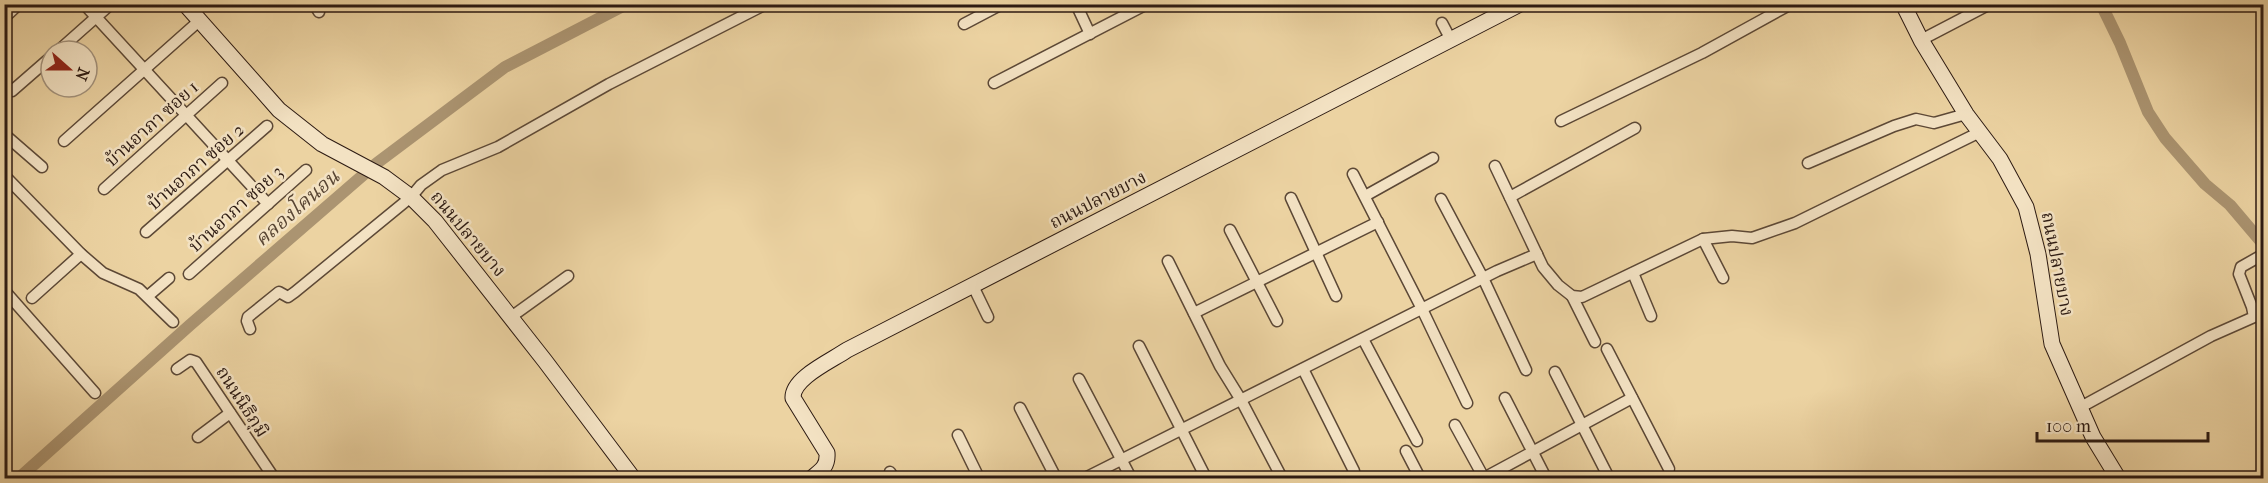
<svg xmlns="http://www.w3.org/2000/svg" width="2268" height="483" font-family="'IM FELL French Canon','Noto Serif Thai',serif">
  <rect width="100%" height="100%" fill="#ecd3a2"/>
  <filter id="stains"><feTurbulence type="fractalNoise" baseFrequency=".00333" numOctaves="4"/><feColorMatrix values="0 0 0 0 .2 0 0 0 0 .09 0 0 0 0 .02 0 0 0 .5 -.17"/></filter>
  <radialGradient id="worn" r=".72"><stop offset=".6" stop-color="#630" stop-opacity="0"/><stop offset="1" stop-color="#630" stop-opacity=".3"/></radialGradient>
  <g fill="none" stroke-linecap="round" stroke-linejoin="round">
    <g stroke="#ab9471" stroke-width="12">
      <path d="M 2101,4 L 2120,43 L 2148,112 L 2165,138 L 2205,184 L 2230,205 L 2264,245"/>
      <path d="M 19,478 L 190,325 L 377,163 L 505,67 L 627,4"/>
    </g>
    <defs>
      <g id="street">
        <path d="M 84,4 L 268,204"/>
        <path d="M 314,4 L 319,12"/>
        <path d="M 1076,4 L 1090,34"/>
        <path d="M 4,18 L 19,4"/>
        <path d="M 1442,23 L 1451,40"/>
        <path d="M 964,24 L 1002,4"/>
        <path d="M 1921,40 L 1990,4"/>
        <path d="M 58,51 L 111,4"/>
        <path d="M 994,83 L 1147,4"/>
        <path d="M 12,91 L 51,57"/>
        <path d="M 1561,121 L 1702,53 L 1791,4"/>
        <path d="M 4,134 L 42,167"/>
        <path d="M 64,141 L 199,21"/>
        <path d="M 1808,163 L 1894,126 L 1916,119 L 1934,123 L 1966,114"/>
        <path d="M 1495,166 L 1543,267 L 1558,285 L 1572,296 L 1582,297 L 1703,239 L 1732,236 L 1752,238 L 1795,223 L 1980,132"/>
        <path d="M 1353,174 L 1422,309 L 1467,403"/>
        <path d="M 4,175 L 81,254 L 103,273 L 139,289 L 173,322"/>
        <path d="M 104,189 L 222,83"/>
        <path d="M 1365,196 L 1433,158"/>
        <path d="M 1510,197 L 1635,128"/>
        <path d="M 1291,198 L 1336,296"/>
        <path d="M 1441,199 L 1483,278 L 1526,370"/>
        <path d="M 1230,230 L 1277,321"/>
        <path d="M 146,232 L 267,126"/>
        <path d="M 1703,239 L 1723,278"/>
        <path d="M 1168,261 L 1220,366 L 1241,400 L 1282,478"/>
        <path d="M 1633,273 L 1651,316"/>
        <path d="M 189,274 L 306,170"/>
        <path d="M 973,286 L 988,317"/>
        <path d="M 4,290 L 95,393"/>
        <path d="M 148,296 L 169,278"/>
        <path d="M 1572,296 L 1595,342"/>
        <path d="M 32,298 L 81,254"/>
        <path d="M 1194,313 L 1378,222"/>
        <path d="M 511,317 L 568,276"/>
        <path d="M 250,329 L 247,321 L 248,317 L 279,292 L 288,297 L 295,292 L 411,197 L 421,185 L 442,170 L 498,147 L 609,84 L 766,4"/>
        <path d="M 1363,339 L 1417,441"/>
        <path d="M 1139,346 L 1206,478"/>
        <path d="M 1607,349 L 1669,469"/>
        <path d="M 177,369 L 190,360 L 196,362 L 274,478"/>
        <path d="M 1303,369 L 1354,471"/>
        <path d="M 1555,372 L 1609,478"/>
        <path d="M 1079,379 L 1131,478"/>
        <path d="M 1505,398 L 1546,478"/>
        <path d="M 1020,408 L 1056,478"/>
        <path d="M 2079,408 L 2211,336 L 2254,317 L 2252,307 L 2239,274 L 2241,267 L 2264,254"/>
        <path d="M 1455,425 L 1484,478"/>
        <path d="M 958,435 L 979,478"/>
        <path d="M 198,437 L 230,413"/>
        <path d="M 1406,451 L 1420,478"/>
        <path d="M 890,472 L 894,478"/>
        <path d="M 1085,478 L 1497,271 L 1537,254"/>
        <path d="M 1484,478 L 1632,398"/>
      </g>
      <g id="secondary">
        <path d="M 185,4 L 279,110 L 322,144 L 384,177 L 411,197 L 435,221 L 545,361 L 633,478"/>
        <path d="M 1903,4 L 1921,40 L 1966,114 L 2000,159 L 2026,207 L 2038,254 L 2052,344 L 2093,437 L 2118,478"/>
        <path d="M 812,478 C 822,470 828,466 827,453 L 793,398 C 792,378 831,361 847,350 L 1520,4"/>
      </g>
    </defs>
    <use href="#street" stroke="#5c4836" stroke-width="13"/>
    <use href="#secondary" stroke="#2c1a12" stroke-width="17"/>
    <use href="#street" stroke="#f3e2c3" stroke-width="10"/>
    <use href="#secondary" stroke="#f3e2c3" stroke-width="15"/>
  </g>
  <g text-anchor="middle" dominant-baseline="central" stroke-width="5" stroke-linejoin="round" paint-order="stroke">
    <g font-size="18" fill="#2c1a12" stroke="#f3e2c3">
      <text transform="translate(152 124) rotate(-42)">บ้านอาภา ซอย 1</text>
      <text transform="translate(196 167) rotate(-41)">บ้านอาภา ซอย 2</text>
      <text transform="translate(1098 200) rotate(-27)">ถนนปลายบาง</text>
      <text transform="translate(236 209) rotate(-42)">บ้านอาภา ซอย 3</text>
      <text transform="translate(468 234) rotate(50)">ถนนปลายบาง</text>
      <text transform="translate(2057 264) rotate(79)">ถนนปลายบาง</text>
      <text transform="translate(242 402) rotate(57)">ถนนนิธิภุมิ</text>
    </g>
    <g font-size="20" font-style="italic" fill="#584533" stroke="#f3e2c3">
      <text transform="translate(297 208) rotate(-41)">คลองโคนอน</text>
    </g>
  </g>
  <rect width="2268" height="483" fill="none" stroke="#ecd3a2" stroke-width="24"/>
  <rect x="6" y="6" width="2256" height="471" fill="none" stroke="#2c1a12" stroke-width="3"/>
  <rect x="12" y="12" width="2244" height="459" fill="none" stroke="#2c1a12" stroke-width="1.5"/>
  <g transform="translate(69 69) rotate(111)"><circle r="28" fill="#f3e2c3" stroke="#a3927c" stroke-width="1.5"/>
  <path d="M0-4.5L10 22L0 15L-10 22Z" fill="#8f2418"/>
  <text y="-9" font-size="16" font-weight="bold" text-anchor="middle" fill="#2c1a12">N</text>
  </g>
  <path d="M2037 432v9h171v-9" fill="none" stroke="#2c1a12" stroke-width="3"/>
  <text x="2046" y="432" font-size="18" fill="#2c1a12" stroke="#f3e2c3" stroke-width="4.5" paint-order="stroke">100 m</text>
  <rect width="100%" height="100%" filter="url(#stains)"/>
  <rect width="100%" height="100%" fill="url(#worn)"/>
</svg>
